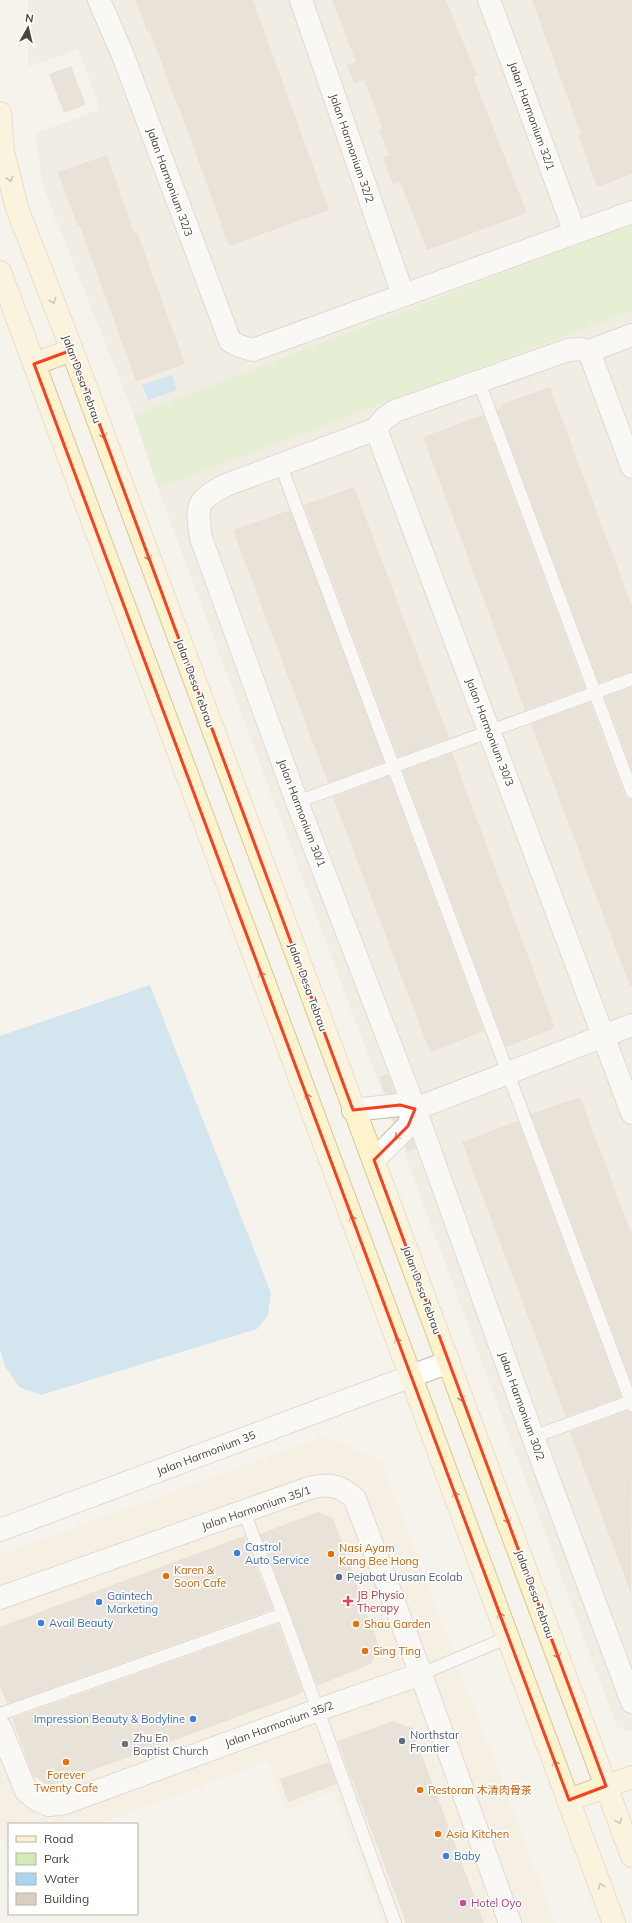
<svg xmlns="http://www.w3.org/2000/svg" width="632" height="1923" font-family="Mulish,'Noto Sans SC',sans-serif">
  <rect width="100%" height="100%" fill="#f6f3ec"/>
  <g fill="#eae5da">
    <path d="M 28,0 L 632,0 L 632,223 L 134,415 L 43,187 L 35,134 L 100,109 L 78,49 L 28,67 Z"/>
    <path d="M 632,311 L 632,1732 L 617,1727 L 158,488 Z"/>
  </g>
  <path fill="#f7ead8" d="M 325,1436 L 381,1461 L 555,1923 L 384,1923 L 334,1792 L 286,1809 L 268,1761 L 98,1824 L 9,1824 L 9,1855 L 0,1831 L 0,1555 Z"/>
  <path fill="#d2eab5" d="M 632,223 L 632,311 L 158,488 L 134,415 Z"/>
  <g fill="#a9d4f2">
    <path d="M 172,375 L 177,390 L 148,400 L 142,385 Z"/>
    <path d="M 150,985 L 271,1293 L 268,1315 L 257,1329 L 41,1395 L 19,1387 L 5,1366 L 0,1349 L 0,1036 Z"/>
  </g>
  <g fill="#d8cfc1">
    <path d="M 136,0 L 253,0 L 329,210 L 229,246 L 179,107 L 178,108 L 150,31 L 147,32 Z"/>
    <path d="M 332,0 L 446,0 L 477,76 L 473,77 L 527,213 L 427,250 L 400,182 L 393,185 L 383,157 L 389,155 L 379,130 L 383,129 L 364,80 L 354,84 L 347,65 L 356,62 Z"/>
    <path d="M 532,0 L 632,0 L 632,174 L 597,187 L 578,135 L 581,134 Z"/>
    <path d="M 71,66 L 86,105 L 64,113 L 49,74 Z"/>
    <path d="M 107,155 L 134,233 L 137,232 L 185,364 L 136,381 L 80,226 L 78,227 L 58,172 Z"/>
    <path d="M 550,387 L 632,606 L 632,672 L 599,683 L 497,410 L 501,408 L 500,405 Z"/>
    <path d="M 483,415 L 585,688 L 525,710 L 423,437 Z"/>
    <path d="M 354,487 L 449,738 L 398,757 L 304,505 Z"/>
    <path d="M 290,510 L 384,762 L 328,783 L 233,530 Z"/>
    <path d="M 632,687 L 632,771 L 605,697 Z"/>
    <path d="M 590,702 L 625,795 L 628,798 L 632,799 L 632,986 L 630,986 L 531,724 Z"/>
    <path d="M 452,753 L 555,1028 L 506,1047 L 403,771 Z"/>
    <path d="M 389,776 L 484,1031 L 430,1052 L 333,797 Z"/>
    <path d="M 388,1074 L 395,1093 L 385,1094 L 379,1077 Z"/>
    <path d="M 580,1097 L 632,1235 L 632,1384 L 531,1114 Z"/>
    <path d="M 518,1121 L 621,1397 L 566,1417 L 462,1142 Z"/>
    <path d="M 413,1139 L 416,1148 L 407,1152 L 405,1147 Z"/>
    <path d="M 627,1411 L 632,1412 L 631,1593 L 570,1432 Z"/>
    <path d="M 318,1512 L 333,1518 L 379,1646 L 371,1664 L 317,1686 L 260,1534 Z"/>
    <path d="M 244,1536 L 273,1609 L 7,1704 L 0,1686 L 0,1627 Z"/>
    <path d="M 278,1624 L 303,1691 L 302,1693 L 50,1786 L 33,1776 L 12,1718 Z"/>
    <path d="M 393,1721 L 412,1728 L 484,1923 L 406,1923 L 352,1779 L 351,1779 L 338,1741 Z"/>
    <path d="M 329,1762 L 337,1784 L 288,1802 L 280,1779 Z"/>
  </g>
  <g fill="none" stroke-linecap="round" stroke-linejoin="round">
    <defs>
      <g id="lane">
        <path d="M 479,382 L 632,792"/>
        <path d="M 281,466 L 632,1405"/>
        <path d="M 297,802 L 632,679"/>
        <path d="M 533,1437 L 632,1401"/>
        <path d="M 244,1512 L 283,1614 L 395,1923"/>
        <path d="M 421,1674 L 509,1637"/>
        <path d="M 0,1714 L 283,1614"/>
      </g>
      <g id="street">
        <path d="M 99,0 L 124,58 L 230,341 L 239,346 L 253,350 L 632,212"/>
        <path d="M 301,0 L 403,295"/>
        <path d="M 489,0 L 575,233"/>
        <path d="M 632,335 L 589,351 L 580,349 L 568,350 L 395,411 L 384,419 L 376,429 L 226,485 C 196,501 196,504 201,538 L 297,802 L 415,1109 L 533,1437 L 632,1702"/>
        <path d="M 589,351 L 632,467"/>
        <path d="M 376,429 L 632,1113"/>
        <path d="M 353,1110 L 400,1105 L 415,1109 L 632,1025"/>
        <path d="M 374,1160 L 408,1126 L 415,1109"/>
        <path d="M 0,1530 L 449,1362"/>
        <path d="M 0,1598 L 309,1488 C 328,1483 341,1485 355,1499 L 421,1674 L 510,1923"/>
        <path d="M 0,1727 L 26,1791 L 37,1800 L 49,1805 L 65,1803 L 318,1710 L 421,1674"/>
      </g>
      <g id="secondary">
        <path d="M 0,113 L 3,152 L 17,208 L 72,350 L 632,1856"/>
        <path d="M 0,272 L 614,1923"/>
        <path d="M 34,364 L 72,350"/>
        <path d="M 569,1800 L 632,1777"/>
      </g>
    </defs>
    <use href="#lane" stroke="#c2bbae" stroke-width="14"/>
    <use href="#street" stroke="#c2bbae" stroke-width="24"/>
    <use href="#secondary" stroke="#d6c79b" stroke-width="24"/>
    <use href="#lane" stroke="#fff" stroke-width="12"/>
    <use href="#street" stroke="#fff" stroke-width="22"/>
    <use href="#secondary" stroke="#fff3cd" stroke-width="22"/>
  </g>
  <defs><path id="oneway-chevron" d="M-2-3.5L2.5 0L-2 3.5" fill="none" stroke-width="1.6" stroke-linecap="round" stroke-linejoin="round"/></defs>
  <g stroke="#9c937c">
    <use href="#oneway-chevron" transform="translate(10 179) rotate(76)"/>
    <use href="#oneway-chevron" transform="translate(53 301) rotate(69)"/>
    <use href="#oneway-chevron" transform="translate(104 436) rotate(70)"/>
    <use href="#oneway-chevron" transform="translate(149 558) rotate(70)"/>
    <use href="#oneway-chevron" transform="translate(261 974) rotate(-110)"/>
    <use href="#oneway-chevron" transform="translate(307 1096) rotate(-110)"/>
    <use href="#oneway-chevron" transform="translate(352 1218) rotate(-110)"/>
    <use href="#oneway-chevron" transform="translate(397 1340) rotate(-110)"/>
    <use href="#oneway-chevron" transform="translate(462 1399) rotate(70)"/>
    <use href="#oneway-chevron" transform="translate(455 1494) rotate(-110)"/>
    <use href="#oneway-chevron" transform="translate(508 1521) rotate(70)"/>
    <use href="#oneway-chevron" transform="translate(500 1615) rotate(-110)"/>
    <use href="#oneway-chevron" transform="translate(558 1656) rotate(70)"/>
    <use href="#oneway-chevron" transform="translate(555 1763) rotate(-110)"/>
    <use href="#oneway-chevron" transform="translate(619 1821) rotate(70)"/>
    <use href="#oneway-chevron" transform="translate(601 1886) rotate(-110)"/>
  </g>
  <use stroke="#9c9892" href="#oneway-chevron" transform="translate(397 1137) rotate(135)"/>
  <path d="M0 0H632V1923H0ZM 72,350 L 353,1110 L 400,1105 L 415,1109 L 408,1126 L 374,1160 L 606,1786 L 569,1800 L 34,364 Z" fill="#f6f3ec" fill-opacity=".55" fill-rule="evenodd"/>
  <path fill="none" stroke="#fc3f1d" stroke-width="3" stroke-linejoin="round" d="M 72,350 L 353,1110 L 400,1105 L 415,1109 L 408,1126 L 374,1160 L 606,1786 L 569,1800 L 34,364 Z"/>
  <g fill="#3f7fe0" stroke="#fff" stroke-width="1.5">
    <circle cx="237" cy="1553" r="4"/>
    <circle cx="99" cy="1602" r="4"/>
    <circle cx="41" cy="1623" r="4"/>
    <circle cx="193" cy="1719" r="4"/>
    <circle cx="446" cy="1856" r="4"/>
  </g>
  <g fill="#e8710a" stroke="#fff" stroke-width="1.5">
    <circle cx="331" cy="1554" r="4"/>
    <circle cx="166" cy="1576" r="4"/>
    <circle cx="356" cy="1624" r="4"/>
    <circle cx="365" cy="1651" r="4"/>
    <circle cx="66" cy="1762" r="4"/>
    <circle cx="420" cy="1790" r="4"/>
    <circle cx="438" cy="1834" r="4"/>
  </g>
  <g fill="#5c6f8a" stroke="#fff" stroke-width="1.5">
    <circle cx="339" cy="1577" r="4"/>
    <circle cx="402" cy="1741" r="4"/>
  </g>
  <path fill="#e0444e" stroke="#fff" stroke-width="1.5" d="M346 1595h4v4h4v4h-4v4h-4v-4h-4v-4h4z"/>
  <circle fill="#6b7280" stroke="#fff" stroke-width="1.5" cx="125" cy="1744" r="4"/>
  <circle fill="#d1479c" stroke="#fff" stroke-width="1.5" cx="463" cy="1903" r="4"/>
  <g text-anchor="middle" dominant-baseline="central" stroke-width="3.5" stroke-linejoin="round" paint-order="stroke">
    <g font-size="11" fill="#4b4439" stroke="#fff">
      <text transform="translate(532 116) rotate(70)">Jalan Harmonium 32/1</text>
      <text transform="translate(352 148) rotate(71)">Jalan Harmonium 32/2</text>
      <text transform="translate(170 182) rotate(70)">Jalan Harmonium 32/3</text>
      <text transform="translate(82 379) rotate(70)">Jalan Desa Tebrau</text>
      <text transform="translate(195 683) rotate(70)">Jalan Desa Tebrau</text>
      <text transform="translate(490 732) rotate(69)">Jalan Harmonium 30/3</text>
      <text transform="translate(302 813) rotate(69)">Jalan Harmonium 30/1</text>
      <text transform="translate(308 987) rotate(70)">Jalan Desa Tebrau</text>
      <text transform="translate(422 1290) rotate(70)">Jalan Desa Tebrau</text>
      <text transform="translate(522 1406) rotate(70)">Jalan Harmonium 30/2</text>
      <text transform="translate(206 1453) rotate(-21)">Jalan Harmonium 35</text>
      <text transform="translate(256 1508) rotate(-19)">Jalan Harmonium 35/1</text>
      <text transform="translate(535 1594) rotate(70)">Jalan Desa Tebrau</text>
      <text transform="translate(279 1724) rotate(-20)">Jalan Harmonium 35/2</text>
    </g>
    <g font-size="11" fill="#366cbe" stroke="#fff" text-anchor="start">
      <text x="245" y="1547">Castrol<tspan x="245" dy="13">Auto Service</tspan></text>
      <text x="107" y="1596">Gaintech<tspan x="107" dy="13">Marketing</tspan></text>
      <text x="49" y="1623">Avail Beauty</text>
      <text x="185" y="1719" text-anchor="end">Impression Beauty &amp; Bodyline</text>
      <text x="454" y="1856">Baby</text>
    </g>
    <g font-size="11" fill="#c56008" stroke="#fff" text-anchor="start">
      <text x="339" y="1548">Nasi Ayam<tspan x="339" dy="13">Kang Bee Hong</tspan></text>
      <text x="174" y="1570">Karen &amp;<tspan x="174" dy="13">Soon Cafe</tspan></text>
      <text x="364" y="1624">Shau Garden</text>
      <text x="373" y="1651">Sing Ting</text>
      <text x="66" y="1775" text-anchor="middle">Forever<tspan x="66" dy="13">Twenty Cafe</tspan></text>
      <text x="428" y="1790">Restoran 木清肉骨茶</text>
      <text x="446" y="1834">Asia Kitchen</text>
    </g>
    <g font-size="11" fill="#4e5e75" stroke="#fff" text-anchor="start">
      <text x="347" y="1577">Pejabat Urusan Ecolab</text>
      <text x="410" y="1735">Northstar<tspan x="410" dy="13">Frontier</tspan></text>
    </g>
    <g font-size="11" fill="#be3a42" stroke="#fff" text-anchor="start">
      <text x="357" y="1595">JB Physio<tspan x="357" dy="13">Therapy</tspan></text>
    </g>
    <g font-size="11" fill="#5b616d" stroke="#fff" text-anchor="start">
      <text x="133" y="1738">Zhu En<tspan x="133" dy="13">Baptist Church</tspan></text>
    </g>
    <g font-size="11" fill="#b23c85" stroke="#fff" text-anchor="start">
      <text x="471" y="1903">Hotel Oyo</text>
    </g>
  </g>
  <rect x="8" y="1823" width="130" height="92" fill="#ffffff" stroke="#b7b4b0"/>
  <rect x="16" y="1836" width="20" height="6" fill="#fff3cd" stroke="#b7b4b0"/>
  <text x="44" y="1843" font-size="12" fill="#4b4439">Road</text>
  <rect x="16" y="1853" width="20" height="12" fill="#d2eab5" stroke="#b7b4b0"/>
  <text x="44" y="1863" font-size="12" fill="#4b4439">Park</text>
  <rect x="16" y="1873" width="20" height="12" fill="#a9d4f2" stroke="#b7b4b0"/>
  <text x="44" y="1883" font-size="12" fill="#4b4439">Water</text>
  <rect x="16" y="1893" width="20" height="12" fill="#d8cfc1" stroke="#b7b4b0"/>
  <text x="44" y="1903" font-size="12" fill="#4b4439">Building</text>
  <g transform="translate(28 28) rotate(8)" stroke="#ffffff" stroke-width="3" paint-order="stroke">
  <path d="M0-3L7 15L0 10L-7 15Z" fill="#4b4439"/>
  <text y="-6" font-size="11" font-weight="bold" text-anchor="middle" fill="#4b4439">N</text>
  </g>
</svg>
